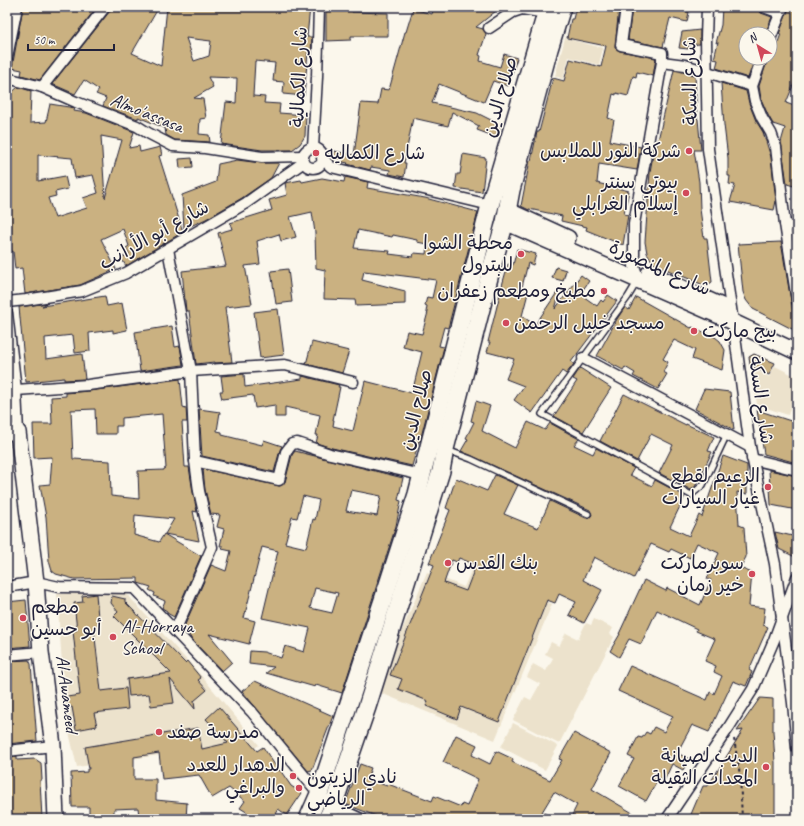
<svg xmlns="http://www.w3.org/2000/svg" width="804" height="826" font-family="Caveat,'Playpen Sans Arabic',sans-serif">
  <rect width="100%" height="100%" fill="#fbf7ec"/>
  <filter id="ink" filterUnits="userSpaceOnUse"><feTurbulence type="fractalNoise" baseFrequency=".025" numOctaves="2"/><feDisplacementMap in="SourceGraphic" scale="8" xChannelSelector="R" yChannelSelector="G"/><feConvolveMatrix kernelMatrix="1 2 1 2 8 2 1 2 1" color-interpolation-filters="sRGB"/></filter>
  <g filter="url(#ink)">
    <g fill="#ece2cc">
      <path d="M 565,38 L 603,48 L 599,65 L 569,57 L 563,79 L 555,76 Z"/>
      <path d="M 775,366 L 797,377 L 797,387 L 788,415 L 757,405 L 752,368 L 769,377 Z"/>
      <path d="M 473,566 L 513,582 L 511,586 L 552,604 L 495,740 L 376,691 L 427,572 L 464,587 Z"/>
      <path d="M 124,591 L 204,679 L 259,745 L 239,759 L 194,750 L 77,767 L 66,719 L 57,594 Z"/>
      <path d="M 594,619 L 613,628 L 610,634 L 614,637 L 559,744 L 513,720 L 525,697 L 531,700 L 540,684 L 527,677 L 533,664 L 546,671 L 553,658 L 545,654 L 551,642 L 559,646 L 566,633 L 578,639 L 586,623 L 591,625 Z"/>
      <path d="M 513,723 L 558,746 L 545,770 L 501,747 Z"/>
    </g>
    <g fill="#cab181" stroke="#22223b" fill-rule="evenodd">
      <path d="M 23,7 L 97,7 L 40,80 L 21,75 L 22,70 L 12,68 Z"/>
      <path d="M 111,7 L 159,7 L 132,53 L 161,66 L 167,7 L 310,7 L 307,37 L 312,37 L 311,53 L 308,52 L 304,96 L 283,94 L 284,82 L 273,81 L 275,63 L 255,61 L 253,96 L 265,97 L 264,103 L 280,104 L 279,113 L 306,115 L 305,136 L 300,144 L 292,150 L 262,150 L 221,144 L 226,102 L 236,103 L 237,78 L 208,77 L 213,87 L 194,98 L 203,99 L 206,118 L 200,119 L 199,134 L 209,135 L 210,142 L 175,140 L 166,135 L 165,128 L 138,117 L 138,119 L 103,106 L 106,98 L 96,94 L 99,90 L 84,80 L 75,94 L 52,84 L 110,11 ZM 186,38 L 211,41 L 209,56 L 194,61 Z"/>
      <path d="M 326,7 L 352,7 L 352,12 L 388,13 L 388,36 L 351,36 L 351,40 L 326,41 Z"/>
      <path d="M 434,7 L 501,7 L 476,27 L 483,29 L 486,34 L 479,55 L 481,56 L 480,61 L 500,67 L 504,54 L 517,58 L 508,86 L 493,81 L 484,102 L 439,84 L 432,103 L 477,113 L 501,125 L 496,137 L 477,130 L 479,126 L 452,112 L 448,126 L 413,118 L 404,163 L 406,163 L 404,177 L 389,174 L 390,170 L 371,167 L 370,170 L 347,164 L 348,163 L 333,160 L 334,151 L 354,155 L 361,103 L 378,104 L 381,89 L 389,90 L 405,32 L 406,32 L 413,9 L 432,14 Z"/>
      <path d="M 576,7 L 619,7 L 615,48 L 620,51 L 656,58 L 653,76 L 637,72 L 636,77 L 633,76 L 628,96 L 616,93 L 616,95 L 613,94 L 608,118 L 614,120 L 610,141 L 641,147 L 637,170 L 599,164 L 597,183 L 629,191 L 624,214 L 628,215 L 623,245 L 586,230 L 587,227 L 561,221 L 562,216 L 529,209 L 529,210 L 521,206 L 530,160 L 531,161 L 537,132 L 539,132 L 553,78 L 564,81 L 570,59 L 601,67 L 606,46 L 567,38 L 571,19 L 573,19 Z"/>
      <path d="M 632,7 L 651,7 L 661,9 L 661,7 L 679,7 L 678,10 L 689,12 L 687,22 L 670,18 L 663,47 L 628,40 Z"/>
      <path d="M 722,7 L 758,7 L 759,11 L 761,13 L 772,17 L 765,34 L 746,34 L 746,58 L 755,58 L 748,78 L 716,68 L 718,60 L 714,59 L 718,42 L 716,43 L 721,25 Z"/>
      <path d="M 789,7 L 797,7 L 797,76 L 786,103 L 797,107 L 797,187 L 787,184 L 781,142 L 785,128 L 773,124 L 768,115 L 761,99 L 759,86 L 768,58 L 772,58 L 781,34 L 779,34 Z"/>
      <path d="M 700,30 L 700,44 L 689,45 L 688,49 L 679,48 L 682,32 Z"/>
      <path d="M 674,70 L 695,75 L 697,118 L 698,119 L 701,150 L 694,150 L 699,182 L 700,209 L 704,238 L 707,238 L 712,282 L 706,286 L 656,265 L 652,261 L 647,253 L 645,242 L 650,172 L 654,149 L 656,149 Z"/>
      <path d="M 721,83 L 746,91 L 749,103 L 756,121 L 763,132 L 771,157 L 776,201 L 774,210 L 730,202 L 735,185 L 729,184 L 730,176 L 728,176 L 728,158 L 724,125 Z"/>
      <path d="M 18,87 L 31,91 L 30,123 L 46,122 L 50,104 L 75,108 L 74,111 L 86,113 L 134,132 L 129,148 L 139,146 L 140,152 L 160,147 L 162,155 L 159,156 L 183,232 L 126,266 L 121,258 L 129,254 L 126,248 L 129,246 L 123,229 L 101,239 L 116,269 L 80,285 L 25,294 L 22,268 L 15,269 L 13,251 L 11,252 L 9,233 L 7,234 L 7,118 L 9,95 ZM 101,136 L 122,140 L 105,198 ZM 38,155 L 72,158 L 75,178 L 93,175 L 98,193 L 83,198 L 87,208 L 55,218 L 48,198 L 56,196 L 55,192 L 68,189 L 65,176 L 38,181 Z"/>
      <path d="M 463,154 L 486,158 L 482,192 L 455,188 L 457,174 L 460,174 Z"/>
      <path d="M 192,158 L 193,167 L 180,168 L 179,159 Z"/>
      <path d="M 237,160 L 261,163 L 279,163 L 271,178 L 242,198 L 206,219 L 184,229 L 182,195 L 216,182 L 218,164 Z"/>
      <path d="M 345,177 L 368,182 L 367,188 L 425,198 L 478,212 L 448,328 L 444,327 L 439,346 L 444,347 L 420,441 L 419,441 L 412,466 L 332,448 L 316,443 L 318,435 L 316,435 L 320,415 L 285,407 L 285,417 L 275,417 L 275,405 L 255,408 L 253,395 L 222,399 L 220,391 L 223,391 L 221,376 L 244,374 L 245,387 L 302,379 L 302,376 L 339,385 L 338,387 L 340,387 L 333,420 L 334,420 L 333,426 L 353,431 L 365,381 L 412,393 L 422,352 L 403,347 L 407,331 L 422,334 L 428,312 L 426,312 L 427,306 L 425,305 L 427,297 L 432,298 L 436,280 L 364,271 L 362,280 L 405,291 L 405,304 L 356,306 L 355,300 L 324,299 L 325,270 L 316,268 L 315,233 L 312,212 L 290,217 L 296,237 L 281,241 L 279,234 L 257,241 L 260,264 L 245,266 L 252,304 L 225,307 L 232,362 L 214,363 L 214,362 L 196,364 L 189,311 L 186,311 L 182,271 L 226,266 L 218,233 L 232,229 L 230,223 L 272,210 L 269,200 L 287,195 L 285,183 L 301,180 L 302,182 L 322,178 L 344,182 ZM 358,230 L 392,237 L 393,235 L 417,240 L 417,242 L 427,244 L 426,254 L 414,253 L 413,257 L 389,254 L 390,251 L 354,248 Z"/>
      <path d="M 781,242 L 791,301 L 796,331 L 753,309 L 746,300 L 743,292 L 738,244 Z"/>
      <path d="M 517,249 L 536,254 L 533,265 L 528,263 L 521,291 L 528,293 L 522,316 L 535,325 L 558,291 L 560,292 L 555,309 L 581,275 L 589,281 L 580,294 L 597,306 L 601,300 L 603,302 L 608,295 L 617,301 L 571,362 L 574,364 L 566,374 L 562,371 L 532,413 L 514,400 L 524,386 L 506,379 L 514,359 L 487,352 L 490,342 L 488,342 L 503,282 L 508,264 L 513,265 Z"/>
      <path d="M 556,267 L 566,270 L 563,281 L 552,278 Z"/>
      <path d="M 288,269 L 292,302 L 276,304 L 271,271 Z"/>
      <path d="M 105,296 L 107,306 L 122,303 L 127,330 L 113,333 L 113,330 L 89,333 L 90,351 L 75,353 L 73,335 L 45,338 L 46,359 L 82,354 L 85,379 L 64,380 L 64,378 L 26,382 L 19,307 L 48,303 L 42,306 Z"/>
      <path d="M 636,297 L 691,328 L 692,327 L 715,337 L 720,341 L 725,350 L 722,370 L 692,359 L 695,350 L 674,340 L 663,359 L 668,362 L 663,372 L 667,374 L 658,389 L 633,376 L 635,373 L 625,367 L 623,370 L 597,356 L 617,319 L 625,307 L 629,310 Z"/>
      <path d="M 278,309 L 284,355 L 260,358 L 254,312 Z"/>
      <path d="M 172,326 L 175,347 L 180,346 L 183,365 L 140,371 L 135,332 Z"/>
      <path d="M 312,342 L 349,351 L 342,373 L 306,364 Z"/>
      <path d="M 754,354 L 775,363 L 769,375 L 750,365 L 749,357 Z"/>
      <path d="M 580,368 L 611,388 L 583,432 L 554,416 L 577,381 L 573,379 Z"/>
      <path d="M 180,379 L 183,407 L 186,408 L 187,422 L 182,422 L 185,467 L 189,467 L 193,492 L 197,512 L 193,511 L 199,541 L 165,534 L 174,519 L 135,515 L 134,535 L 159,542 L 164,534 L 201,556 L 174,617 L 167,613 L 167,611 L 162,608 L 165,601 L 154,596 L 155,593 L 149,590 L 151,587 L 138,583 L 138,578 L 74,579 L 56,574 L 52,571 L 49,561 L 46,517 L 40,485 L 50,484 L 52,457 L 34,458 L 33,424 L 52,424 L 51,397 L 66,396 L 66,393 L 89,391 ZM 95,409 L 96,434 L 116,434 L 116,426 L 122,426 L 122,418 L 162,414 L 166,468 L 164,469 L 164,470 L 138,471 L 139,499 L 111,496 L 110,461 L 73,459 L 71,410 Z"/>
      <path d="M 704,389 L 730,392 L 734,430 L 695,409 Z"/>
      <path d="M 624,394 L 686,425 L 686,424 L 714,437 L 708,451 L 712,452 L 695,487 L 691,490 L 659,473 L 673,445 L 651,434 L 637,461 L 600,441 Z"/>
      <path d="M 476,401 L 490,406 L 482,431 L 515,448 L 528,422 L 545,430 L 550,423 L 579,439 L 574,445 L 593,454 L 596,448 L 634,468 L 630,475 L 652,486 L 655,480 L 685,496 L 670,527 L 689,536 L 699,515 L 702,517 L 723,456 L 747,465 L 747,494 L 737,492 L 739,525 L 744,527 L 746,557 L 740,568 L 752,573 L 749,606 L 765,608 L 763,625 L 768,627 L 749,670 L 752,672 L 746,686 L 733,681 L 709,732 L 692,725 L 677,753 L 689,759 L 683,770 L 672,764 L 664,781 L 659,778 L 646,801 L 619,786 L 634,759 L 628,756 L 638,737 L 642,738 L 646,732 L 650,734 L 654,727 L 664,732 L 673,716 L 618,691 L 630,666 L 707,700 L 710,692 L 714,694 L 722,676 L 714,672 L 716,666 L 705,661 L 715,639 L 696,631 L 697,629 L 657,610 L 641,644 L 629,639 L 619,657 L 610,651 L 620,634 L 619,634 L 644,580 L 666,591 L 667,588 L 700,605 L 711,580 L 707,579 L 719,553 L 697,543 L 690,558 L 671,549 L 669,552 L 651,544 L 634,578 L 594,557 L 583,580 L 602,590 L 584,623 L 569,615 L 576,602 L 559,594 L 555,603 L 547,600 L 499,722 L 461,707 L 457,719 L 426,706 L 428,701 L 398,689 L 402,679 L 390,675 L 434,565 L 429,563 L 450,510 L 446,508 L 456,478 L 487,491 L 495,475 L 518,485 L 504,514 L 538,528 L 550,501 L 586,518 L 590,517 L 592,515 L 590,510 L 461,451 L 468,439 L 466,438 L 474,422 L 471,421 ZM 459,558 L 476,565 L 466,591 L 444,583 L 452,560 L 457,562 Z"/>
      <path d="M 199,409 L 220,412 L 217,431 L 222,432 L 222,435 L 262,445 L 264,440 L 282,446 L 280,450 L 274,472 L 202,456 Z"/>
      <path d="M 757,410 L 797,423 L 797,463 L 764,454 Z"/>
      <path d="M 295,451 L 403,478 L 398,500 L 401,501 L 396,526 L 342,693 L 316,685 L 315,687 L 266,673 L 274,667 L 249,664 L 250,651 L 264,652 L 281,658 L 285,646 L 304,652 L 310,628 L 262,618 L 278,551 L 262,547 L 244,618 L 255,621 L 249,644 L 209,634 L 232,662 L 222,671 L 192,640 L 184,627 L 211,565 L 226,571 L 231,551 L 222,549 L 223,546 L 220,546 L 224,529 L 217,527 L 220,515 L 211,514 L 205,490 L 203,469 L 280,486 L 285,482 L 292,455 ZM 351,490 L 381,496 L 377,516 L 346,511 ZM 303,496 L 319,500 L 315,520 L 313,519 L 306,548 L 285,543 L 292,517 L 297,518 ZM 315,588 L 338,593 L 332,613 L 310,608 Z"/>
      <path d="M 769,470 L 797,476 L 797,510 L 771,505 Z"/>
      <path d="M 775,532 L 797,537 L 797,558 L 779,549 Z"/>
      <path d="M 96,594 L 99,629 L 94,629 L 101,691 L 126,688 L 128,709 L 94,713 L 97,726 L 76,730 L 72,707 L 68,707 L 67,697 L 80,695 L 73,631 L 77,630 L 74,603 L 83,602 L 82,596 Z"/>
      <path d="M 112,596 L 125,599 L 125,602 L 185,663 L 187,661 L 201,678 L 198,680 L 207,690 L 194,701 L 195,709 L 170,679 L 174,703 L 151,706 L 149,694 L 129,696 L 127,679 L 171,673 L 114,616 L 118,612 L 111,603 Z"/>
      <path d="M 26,600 L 30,646 L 7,648 L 7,602 Z"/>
      <path d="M 29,660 L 31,664 L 37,741 L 7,744 L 7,661 Z"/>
      <path d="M 255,681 L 333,716 L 312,770 L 308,771 L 242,691 Z"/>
      <path d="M 760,698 L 773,699 L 773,731 L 775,762 L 775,818 L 689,819 L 703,786 L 708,786 L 743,730 L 737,731 Z"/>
      <path d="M 219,707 L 257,751 L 263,747 L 279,771 L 280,770 L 291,786 L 302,793 L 287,815 L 278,809 L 272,819 L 258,819 L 240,808 L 245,801 L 229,788 L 212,798 L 199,775 L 162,779 L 159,753 L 134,757 L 134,779 L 156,779 L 156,800 L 187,803 L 186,819 L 156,819 L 156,815 L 139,816 L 138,808 L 114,809 L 114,816 L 89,817 L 89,807 L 72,807 L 71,773 L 87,772 L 87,769 L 89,769 L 85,747 L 198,728 L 202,749 L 228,743 L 206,719 Z"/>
      <path d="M 574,733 L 611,753 L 592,789 L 643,819 L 602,819 L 591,813 L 587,819 L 570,819 L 577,805 L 554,792 L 542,812 L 556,819 L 375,819 L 376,816 L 345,804 L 360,764 L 371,768 L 367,779 L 387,786 L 388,784 L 432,801 L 434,796 L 461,807 L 462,804 L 467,806 L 478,779 L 443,762 L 456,735 L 477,745 L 472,755 L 490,764 L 496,751 L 513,759 L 512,762 L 550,780 L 562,760 L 559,759 Z"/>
      <path d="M 17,756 L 17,760 L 35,759 L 41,763 L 42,780 L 40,780 L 42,819 L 18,819 L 18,817 L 7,818 L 7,757 Z"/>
    </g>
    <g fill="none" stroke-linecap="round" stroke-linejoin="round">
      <defs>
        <g id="service">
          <path d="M 637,282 L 628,297 L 542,414 L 691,495 L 703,485 L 727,434"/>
          <path d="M 447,450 L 471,459 L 588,514"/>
        </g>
        <g id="minor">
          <path d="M 626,7 L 621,45 L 662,53 L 662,62 L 634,224 L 634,266 L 639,280"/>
          <path d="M 707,7 L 706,38 L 708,149 L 733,322 L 750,447 L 775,564 L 793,703 L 797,748"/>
          <path d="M 764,7 L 780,13"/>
          <path d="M 489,28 L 513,12 L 522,9 L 546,13"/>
          <path d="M 770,39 L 783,7"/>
          <path d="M 7,57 L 17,7"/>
          <path d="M 762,58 L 752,86 L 755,101 L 762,118 L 771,133 L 776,147 L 785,224 L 797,300"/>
          <path d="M 662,62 L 685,65 L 752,86"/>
          <path d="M 7,78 L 42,87 L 76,102 L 137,126 L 148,133 L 173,146 L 205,148 L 262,157 L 303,156"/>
          <path d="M 42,87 L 105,7"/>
          <path d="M 313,148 L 317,77 L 319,7"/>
          <circle cx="313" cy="158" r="10"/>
          <path d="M 322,158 L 331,167 L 490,205"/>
          <path d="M 785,224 L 797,227"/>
          <path d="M 168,249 L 191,371 L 195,461 L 199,491 L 212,547 L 175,631"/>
          <path d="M 7,302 L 26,300 L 82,291 L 126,273 L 246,203 L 304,162"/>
          <path d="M 7,313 L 16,390 L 18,432"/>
          <path d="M 583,358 L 750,447"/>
          <path d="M 16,390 L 88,385 L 191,371 L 285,365 L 353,382"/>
          <path d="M 752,459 L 797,470"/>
          <path d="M 195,461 L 279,480 L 286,452 L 292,444 L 297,443 L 330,454 L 421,475"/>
          <path d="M 7,587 L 36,582 L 59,587 L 134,588 L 252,712 L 319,794 L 333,806 L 361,819"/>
          <path d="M 7,655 L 41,652"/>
          <path d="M 7,751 L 53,746"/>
          <path d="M 667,819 L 729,727 L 753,689 L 774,640 L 797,577"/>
        </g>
        <g id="secondary">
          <path d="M 507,210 L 568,238"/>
          <path d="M 505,222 L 733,322 L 797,352"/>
          <path d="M 649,273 L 724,307"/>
          <path d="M 7,432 L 18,432 L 36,582 L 41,652 L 53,746 L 56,819"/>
        </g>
        <g id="trunk">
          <path d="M 308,819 L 319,794 L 384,597 L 417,494 L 490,205 L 548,7"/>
          <path d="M 327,819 L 333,806 L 367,707 L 441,471 L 445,449 L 491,270 L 505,222 L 511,190 L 549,49 L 562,7"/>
        </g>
      </defs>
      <use href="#service" stroke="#22223b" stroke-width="8"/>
      <use href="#minor" stroke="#22223b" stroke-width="13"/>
      <use href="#secondary" stroke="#22223b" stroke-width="18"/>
      <use href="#trunk" stroke="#22223b" stroke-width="20"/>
      <path stroke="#22223b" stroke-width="2" stroke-dasharray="3 3" stroke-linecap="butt" d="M 734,739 L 740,775 L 742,819"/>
      <use href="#service" stroke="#fbf7ec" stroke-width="5"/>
      <use href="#minor" stroke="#fbf7ec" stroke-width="10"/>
      <use href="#secondary" stroke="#fbf7ec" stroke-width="15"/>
      <use href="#trunk" stroke="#fbf7ec" stroke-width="17"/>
    </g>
  </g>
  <g fill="#d1495b" stroke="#fbf7ec" stroke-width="1.5">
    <circle cx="689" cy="151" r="4"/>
    <circle cx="316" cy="153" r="4"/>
    <circle cx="686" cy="193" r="4"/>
    <circle cx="521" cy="254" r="4"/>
    <circle cx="604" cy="291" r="4"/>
    <circle cx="506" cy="323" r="4"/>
    <circle cx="694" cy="331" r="4"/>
    <circle cx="768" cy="487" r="4"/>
    <circle cx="448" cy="563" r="4"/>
    <circle cx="752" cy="574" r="4"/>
    <circle cx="23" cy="618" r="4"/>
    <circle cx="113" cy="637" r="4"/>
    <circle cx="159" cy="732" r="4"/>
    <circle cx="766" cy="767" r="4"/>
    <circle cx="293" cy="776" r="4"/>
    <circle cx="299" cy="788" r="4"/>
  </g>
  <g text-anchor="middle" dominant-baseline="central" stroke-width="3" stroke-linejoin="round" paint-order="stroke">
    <g font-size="19" fill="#22223b" stroke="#fbf7ec">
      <text transform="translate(299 77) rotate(-88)">شارع الكمالية</text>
      <text transform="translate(690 81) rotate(-91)">شارع السكة</text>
      <text transform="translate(500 97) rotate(-74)">صلاح الدين</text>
      <text transform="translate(147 113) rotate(22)">Almo'assasa</text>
      <text transform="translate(154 235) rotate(-29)">شارع أبو الأرانب</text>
      <text transform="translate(660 268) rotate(24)">شارع المنصورة</text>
      <text transform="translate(761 400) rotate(82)">شارع السكة</text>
      <text transform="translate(416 410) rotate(-76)">صلاح الدين</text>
      <text transform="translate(67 694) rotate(83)">Al-Awameed</text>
    </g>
    <g font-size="19" fill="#22223b" stroke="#fbf7ec" text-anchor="end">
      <text x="681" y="151">شركة النور للملابس</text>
      <text x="324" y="153" text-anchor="start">شارع الكماليه</text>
      <text x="678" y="182">بيوتي سنتر<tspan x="678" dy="22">إسلام الغرابلي</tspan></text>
      <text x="513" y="243">محطة الشوا<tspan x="513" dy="22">للبترول</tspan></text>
      <text x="596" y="291">مطبخ ومطعم زعفران</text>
      <text x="514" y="323" text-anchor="start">مسجد خليل الرحمن</text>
      <text x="702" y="331" text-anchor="start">بيج ماركت</text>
      <text x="760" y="476">الزعيم لقطع<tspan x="760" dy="22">غيار السيارات</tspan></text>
      <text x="456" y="563" text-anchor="start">بنك القدس</text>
      <text x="744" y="563">سوبرماركت<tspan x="744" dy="22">خير زمان</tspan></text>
      <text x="31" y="607" text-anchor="start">مطعم<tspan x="31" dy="22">أبو حسين</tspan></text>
      <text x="121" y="626" text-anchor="start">Al-Horraya<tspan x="121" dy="22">School</tspan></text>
      <text x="167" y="732" text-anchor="start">مدرسة صفد</text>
      <text x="758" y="756">الديب لصيانة<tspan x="758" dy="22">المعدات الثقيلة</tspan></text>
      <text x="285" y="765">الدهدار للعدد<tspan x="285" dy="22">والبراغي</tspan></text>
      <text x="307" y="777" text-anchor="start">نادي الزيتون<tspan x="307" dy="22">الرياضي</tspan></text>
    </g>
  </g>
  <rect width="804" height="826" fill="none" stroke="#fbf7ec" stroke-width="24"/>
  <rect x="12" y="12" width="780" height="802" fill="none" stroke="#22223b" stroke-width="1.5" filter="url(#ink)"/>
  <g transform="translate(758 46) rotate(323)"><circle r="19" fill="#fbf7ec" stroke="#a4a2a5"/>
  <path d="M0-3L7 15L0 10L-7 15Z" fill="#d1495b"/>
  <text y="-6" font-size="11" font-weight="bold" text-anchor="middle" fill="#22223b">N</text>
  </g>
  <path d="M28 44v6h86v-6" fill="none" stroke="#22223b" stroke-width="2"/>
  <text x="34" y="44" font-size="12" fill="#22223b" stroke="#fbf7ec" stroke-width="3" paint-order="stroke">50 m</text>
</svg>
